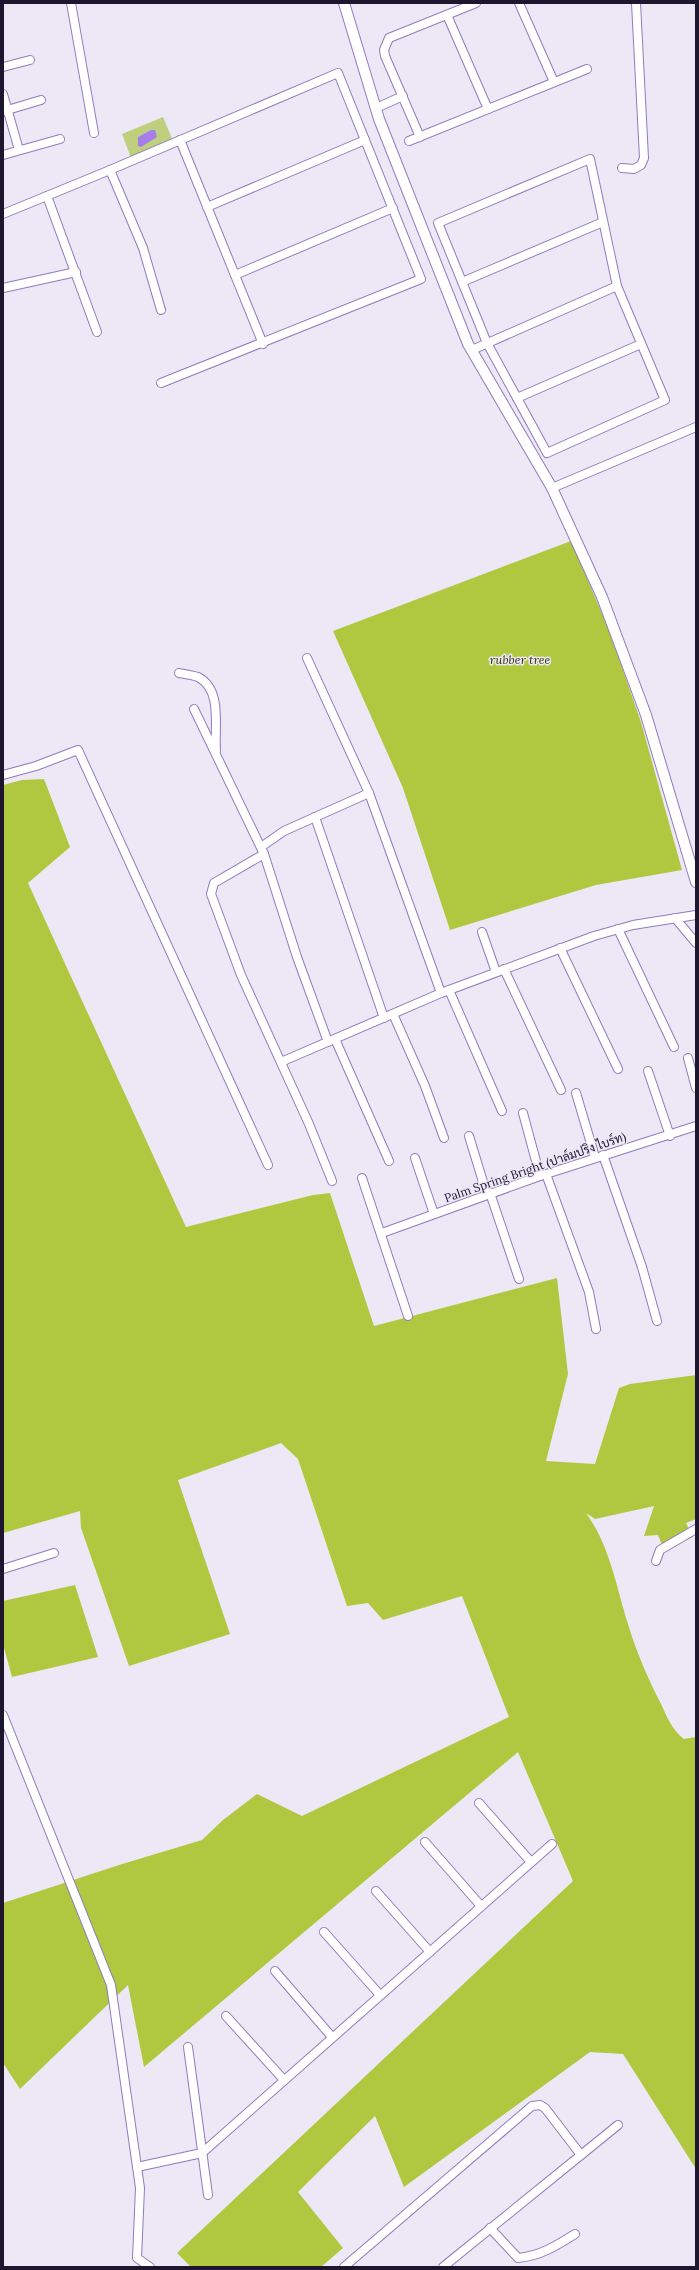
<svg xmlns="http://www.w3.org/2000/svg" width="699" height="2270" font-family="Lora,Sarabun,serif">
  <rect width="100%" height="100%" fill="#ece8f6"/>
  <path fill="#bed07d" d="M 163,117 L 173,141 L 131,158 L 122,134 Z"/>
  <g fill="#b0c83f">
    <path d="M 571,541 L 609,630 L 641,722 L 682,870 L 596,885 L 450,930 L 403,788 L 333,631 Z"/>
    <path d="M 44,779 L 70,847 L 28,883 L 186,1227 L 313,1195 L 330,1193 L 374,1326 L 557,1278 L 568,1374 L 546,1461 L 595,1464 L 619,1388 L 630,1384 L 696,1375 L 696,1519 L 686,1523 L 693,1537 L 664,1550 L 658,1535 L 644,1536 L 654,1506 L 595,1519 L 586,1513 C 610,1546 616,1586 628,1624 C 636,1651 648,1679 661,1704 C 667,1717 672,1730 684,1739 L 696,1737 L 696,2169 L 623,2054 L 590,2052 L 404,2187 L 375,2116 L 298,2192 L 343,2248 L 321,2267 L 191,2267 L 177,2253 L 573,1881 L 518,1752 L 144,2067 L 128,1985 L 20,2089 L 3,2063 L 3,1903 L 119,1865 L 202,1840 L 223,1820 L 257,1794 L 302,1816 L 509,1717 L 462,1596 L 383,1620 L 368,1603 L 347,1606 L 298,1459 L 281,1443 L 178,1480 L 230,1634 L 129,1666 L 81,1528 L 80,1511 L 3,1533 L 3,785 L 22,780 Z"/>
    <path d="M 75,1585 L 98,1657 L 12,1677 L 3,1644 L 3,1601 Z"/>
  </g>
  <path fill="#a67eec" d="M 151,130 L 155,130 L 157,137 L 141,147 L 138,146 L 138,137 Z"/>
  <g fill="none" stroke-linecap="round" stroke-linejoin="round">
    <defs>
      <g id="minor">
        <path d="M 71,3 L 94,133"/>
        <path d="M 519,3 L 554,82"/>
        <path d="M 447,15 L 488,109"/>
        <path d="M 3,67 L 30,60"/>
        <path d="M 3,94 L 19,150"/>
        <path d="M 376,108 L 403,96"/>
        <path d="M 4,111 L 41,100"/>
        <path d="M 420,137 L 385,56 L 384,50 L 389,38 L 476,3"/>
        <path d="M 180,140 L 263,344"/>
        <path d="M 409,141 L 587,69"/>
        <path d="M 3,155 L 60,139"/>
        <path d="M 590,159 L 617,286 L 665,400 L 547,453 L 487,343 L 438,223 Z"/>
        <path d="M 622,168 L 634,169 L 641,165 L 644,158 L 636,3"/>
        <path d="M 110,170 L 338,73 L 421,279 L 161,383"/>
        <path d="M 47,196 L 97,332"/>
        <path d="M 207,207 L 365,140"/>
        <path d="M 3,214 L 110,170 L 143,248 L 161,310"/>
        <path d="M 235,275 L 393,208"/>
        <path d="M 462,282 L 603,222"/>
        <path d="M 3,288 L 76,272"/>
        <path d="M 472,350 L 617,286"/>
        <path d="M 517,398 L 641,344"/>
        <path d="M 552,488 L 696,427"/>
        <path d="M 307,658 L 369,793 L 441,993"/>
        <path d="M 179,673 C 185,674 192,675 198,677 C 223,690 214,727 216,750"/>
        <path d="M 194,709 L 264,854 L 297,957 L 328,1042"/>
        <path d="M 3,775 L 36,766 L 78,750 L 268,1165"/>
        <path d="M 315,817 L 384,1018"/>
        <path d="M 261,847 L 284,831 L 369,793"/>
        <path d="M 264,854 L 214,883 L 211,894 L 241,975 L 309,1124 L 332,1181"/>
        <path d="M 675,918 L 696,943"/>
        <path d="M 618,929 L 674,1047"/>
        <path d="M 482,932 L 496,972"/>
        <path d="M 560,948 L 618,1069"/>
        <path d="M 504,969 L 561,1090"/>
        <path d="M 449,990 L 502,1111"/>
        <path d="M 393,1014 L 425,1086 L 444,1138"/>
        <path d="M 335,1039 L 389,1161"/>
        <path d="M 688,1058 L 696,1088"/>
        <path d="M 281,1062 L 441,993 L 594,936 L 633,925 L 696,915"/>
        <path d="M 648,1071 L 670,1136"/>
        <path d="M 576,1093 L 595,1157"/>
        <path d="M 523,1113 L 540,1176"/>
        <path d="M 469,1136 L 487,1195"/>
        <path d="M 603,1155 L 642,1267 L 657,1321"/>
        <path d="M 415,1158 L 434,1214"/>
        <path d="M 546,1174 L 589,1292 L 596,1329"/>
        <path d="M 362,1178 L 408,1316"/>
        <path d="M 490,1193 L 519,1279"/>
        <path d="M 382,1233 L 540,1176 L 696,1126"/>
        <path d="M 656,1561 L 660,1550 L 696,1529"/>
        <path d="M 3,1569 L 54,1553"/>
        <path d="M 3,1715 L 111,1985 L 140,2188 L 137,2258 L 150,2267"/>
        <path d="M 479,1803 L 531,1862"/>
        <path d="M 425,1842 L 481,1906"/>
        <path d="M 376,1891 L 430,1952"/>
        <path d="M 324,1932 L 380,1995"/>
        <path d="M 275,1971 L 332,2037"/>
        <path d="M 226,2016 L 284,2080"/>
        <path d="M 188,2047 L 208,2195"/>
        <path d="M 137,2167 L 202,2153 L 552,1844"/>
        <path d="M 490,2228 L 518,2258 C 540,2256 556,2246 575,2234"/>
        <path d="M 344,2267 L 532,2106 L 540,2105 L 545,2108 L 581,2155"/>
        <path d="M 443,2267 L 618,2125"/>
      </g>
      <path id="tertiary" d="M 344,3 L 379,119 L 468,344 L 552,488 L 602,597 L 646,715 L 696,882"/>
    </defs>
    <use href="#minor" stroke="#917bbc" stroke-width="10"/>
    <use href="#tertiary" stroke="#917bbc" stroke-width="12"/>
    <use href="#minor" stroke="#fff" stroke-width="8"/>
    <use href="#tertiary" stroke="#fff" stroke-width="10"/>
  </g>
  <g text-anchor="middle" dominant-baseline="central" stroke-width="3" stroke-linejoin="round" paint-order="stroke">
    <g font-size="12" font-style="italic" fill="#2e3700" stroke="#ece8f6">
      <text x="520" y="659">rubber tree</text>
    </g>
    <g font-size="12" fill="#1e152e" stroke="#ece8f6">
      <text transform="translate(535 1167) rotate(-19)">Palm Spring Bright (ปาล์มปริง ไบร์ท)</text>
    </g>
  </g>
  <rect width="699" height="2270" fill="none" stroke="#1e152e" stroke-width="8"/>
</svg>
